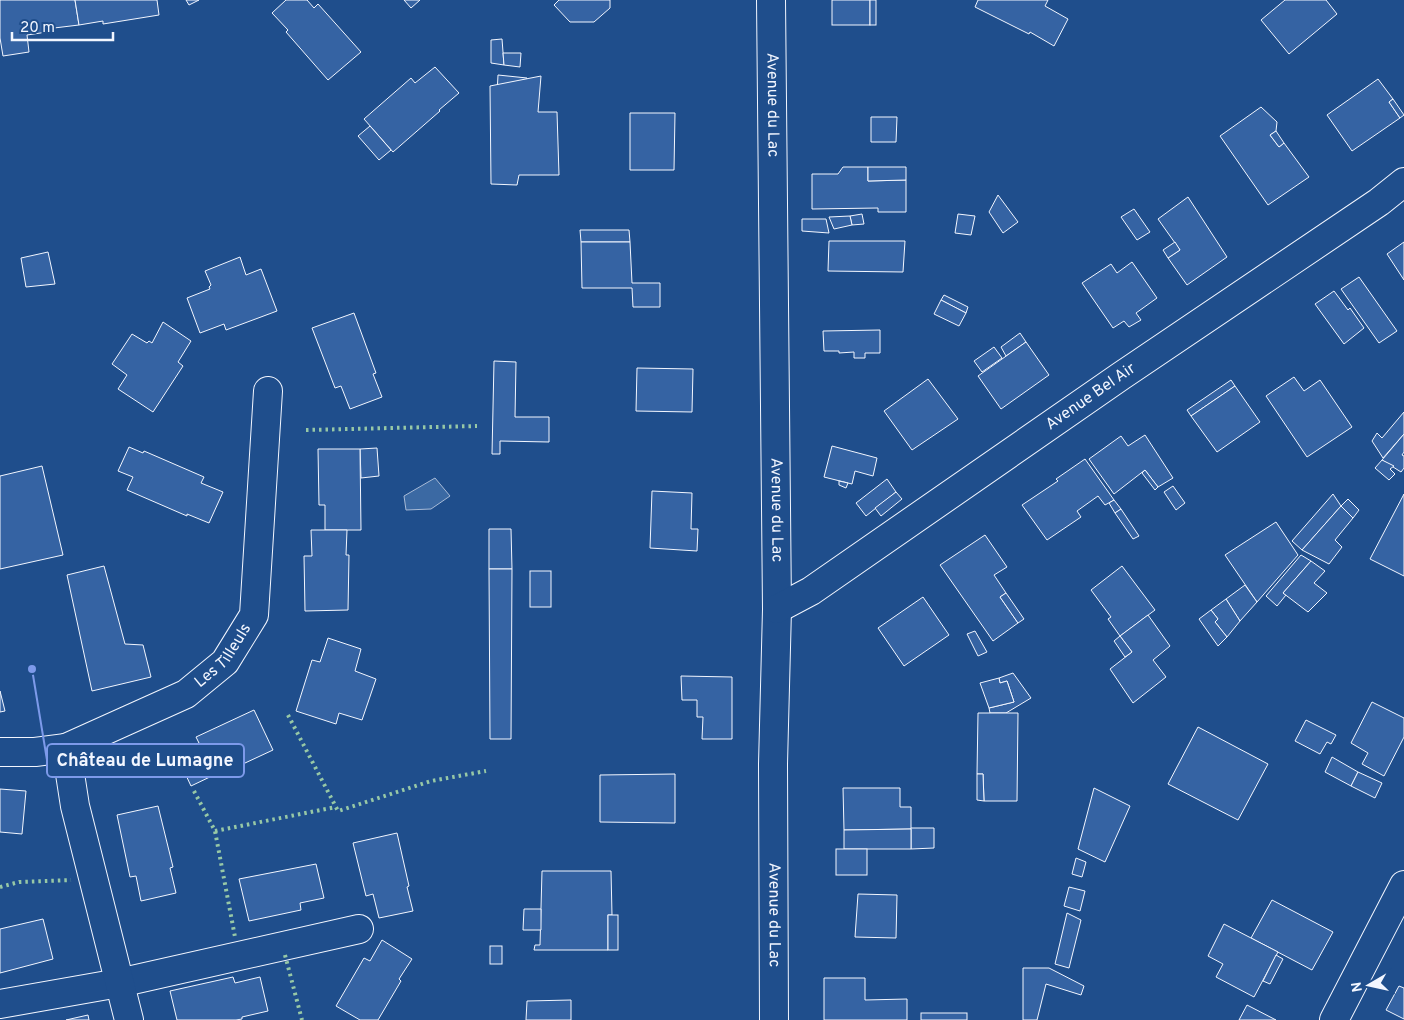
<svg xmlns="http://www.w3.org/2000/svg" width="1404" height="1020" font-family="Overpass,sans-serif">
  <rect width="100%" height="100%" fill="#1f4e8c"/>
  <path fill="#3b69a3" stroke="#a8bbd7" d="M 435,478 L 450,496 L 431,509 L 406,510 L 404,496 Z"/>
  <g fill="#3563a3" stroke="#f2f6ff">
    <path d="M 0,0 L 75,0 L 79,25 L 54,28 L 54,31 L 27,35 L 29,52 L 3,56 L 0,38 Z"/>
    <path d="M 75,0 L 157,0 L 159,15 L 103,24 L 103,21 L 79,25 Z"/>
    <path d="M 186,0 L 199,0 L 189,5 Z"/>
    <path d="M 286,0 L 307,0 L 314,8 L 318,4 L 361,52 L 328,80 L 286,32 L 288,30 L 272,13 Z"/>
    <path d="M 404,0 L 420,0 L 411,8 Z"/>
    <path d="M 559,0 L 610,0 L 610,8 L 594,22 L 570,22 L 554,5 Z"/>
    <rect x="832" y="0" width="38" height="25"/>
    <rect x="870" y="0" width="6" height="25"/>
    <path d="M 978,0 L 1048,0 L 1045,6 L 1068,19 L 1054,46 L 1030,32 L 1029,34 L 975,7 Z"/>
    <path d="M 1285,0 L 1326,0 L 1337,14 L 1289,54 L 1261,20 Z"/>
    <path d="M 502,39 L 504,65 L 491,63 L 491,40 Z"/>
    <path d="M 503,53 L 521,53 L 520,67 L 504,65 Z"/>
    <path d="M 435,67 L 459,93 L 439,110 L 440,111 L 393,152 L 364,119 L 411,78 L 415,83 Z"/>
    <path d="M 498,75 L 527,78 L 526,97 L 497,94 Z"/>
    <path d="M 541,76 L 538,112 L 557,112 L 559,175 L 519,175 L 517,185 L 491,184 L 490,86 Z"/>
    <path d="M 1378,79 L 1393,99 L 1389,102 L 1400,118 L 1352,151 L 1327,115 Z"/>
    <path d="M 1393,99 L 1404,115 L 1400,118 L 1389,102 Z"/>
    <path d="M 1261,107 L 1277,122 L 1276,131 L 1270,135 L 1279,147 L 1284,143 L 1309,177 L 1268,205 L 1220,136 Z"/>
    <path d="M 630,113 L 675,113 L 674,170 L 630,170 Z"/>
    <path d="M 871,117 L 897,117 L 896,142 L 871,142 Z"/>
    <path d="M 370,126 L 391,150 L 379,160 L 358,136 Z"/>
    <path d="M 1276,131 L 1284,143 L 1279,147 L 1270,135 Z"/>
    <path d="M 843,167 L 868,167 L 868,181 L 906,180 L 906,212 L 878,212 L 878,208 L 812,209 L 812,174 L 838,174 Z"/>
    <path d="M 868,167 L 906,167 L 906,180 L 868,181 Z"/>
    <path d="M 998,195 L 1018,222 L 1003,233 L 989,212 Z"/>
    <path d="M 1188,197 L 1227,257 L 1187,285 L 1168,258 L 1180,250 L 1158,219 Z"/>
    <path d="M 1134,209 L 1150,232 L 1137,240 L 1121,217 Z"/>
    <path d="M 862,214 L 864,224 L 852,225 L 850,216 Z"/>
    <path d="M 958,214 L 975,216 L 971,235 L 955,233 Z"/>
    <path d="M 850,216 L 852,225 L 834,229 L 829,217 Z"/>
    <path d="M 802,219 L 826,219 L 829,233 L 802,231 Z"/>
    <path d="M 580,230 L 629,230 L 630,242 L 581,242 Z"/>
    <path d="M 829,241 L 905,241 L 903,272 L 828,271 Z"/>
    <path d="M 581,242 L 630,242 L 632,283 L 660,283 L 660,307 L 633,307 L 632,288 L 582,288 Z"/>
    <path d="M 1175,242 L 1180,250 L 1168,258 L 1163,250 Z"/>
    <path d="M 1404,242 L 1404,280 L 1387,254 Z"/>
    <path d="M 48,252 L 55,284 L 26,287 L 21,258 Z"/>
    <path d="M 240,257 L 246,275 L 261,269 L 277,311 L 226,330 L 224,324 L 200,333 L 187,298 L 210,289 L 209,287 L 211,285 L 205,271 Z"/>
    <path d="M 1132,262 L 1157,298 L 1136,313 L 1141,320 L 1129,327 L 1124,321 L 1113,328 L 1082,283 L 1111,264 L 1117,273 Z"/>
    <path d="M 1359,277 L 1397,331 L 1379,343 L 1341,289 Z"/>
    <path d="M 1334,291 L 1348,310 L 1350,308 L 1364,328 L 1344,344 L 1315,304 Z"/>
    <path d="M 944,295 L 968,307 L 966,313 L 941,300 Z"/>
    <path d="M 941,300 L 966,313 L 959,326 L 934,314 Z"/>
    <path d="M 354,313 L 376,373 L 373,374 L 382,397 L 350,409 L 341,386 L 335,388 L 312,328 Z"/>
    <path d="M 163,322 L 191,341 L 178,362 L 183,366 L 153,412 L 118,389 L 127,375 L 112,364 L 132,334 L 147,343 L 149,341 L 152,343 Z"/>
    <path d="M 880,330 L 880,353 L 865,353 L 865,358 L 854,358 L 854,352 L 839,353 L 839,351 L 824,351 L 823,331 Z"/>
    <path d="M 1020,333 L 1026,342 L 1006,356 L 1001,347 Z"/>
    <path d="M 1026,342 L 1049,375 L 1001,409 L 978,376 Z"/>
    <path d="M 994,347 L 1002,358 L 982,372 L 974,361 Z"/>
    <path d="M 494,361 L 516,362 L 515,417 L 549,417 L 549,442 L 500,441 L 500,454 L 492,454 Z"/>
    <path d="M 637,368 L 693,369 L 692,412 L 636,411 Z"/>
    <path d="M 1294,377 L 1304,391 L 1320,380 L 1352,427 L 1307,457 L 1266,396 Z"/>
    <path d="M 928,379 L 958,419 L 912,450 L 884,411 Z"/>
    <path d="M 1231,380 L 1235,386 L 1191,416 L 1187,410 Z"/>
    <path d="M 1235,386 L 1260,422 L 1217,452 L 1191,416 Z"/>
    <path d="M 1404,412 L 1404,434 L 1383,458 L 1372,441 L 1377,433 L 1382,438 Z"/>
    <path d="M 1404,434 L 1404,452 L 1402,455 L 1404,456 L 1404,468 L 1401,472 L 1382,460 Z"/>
    <path d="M 1145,435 L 1173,478 L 1158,487 L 1145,470 L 1114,494 L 1089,459 L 1121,436 L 1128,446 Z"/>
    <path d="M 832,446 L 877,458 L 873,476 L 855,471 L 852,484 L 824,477 Z"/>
    <path d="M 129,447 L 143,453 L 144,451 L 204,477 L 201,483 L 223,492 L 209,523 L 187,514 L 187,516 L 127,490 L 133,477 L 118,471 Z"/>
    <path d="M 377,448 L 379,476 L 361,478 L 360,449 Z"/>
    <path d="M 318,449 L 360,449 L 361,530 L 325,530 L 325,505 L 319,505 Z"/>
    <path d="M 1085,459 L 1114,500 L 1105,505 L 1098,496 L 1077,511 L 1081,517 L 1047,540 L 1022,505 L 1058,481 L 1056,479 Z"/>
    <path d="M 1382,460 L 1394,466 L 1390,469 L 1395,474 L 1389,480 L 1375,468 Z"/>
    <path d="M 42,466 L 63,555 L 0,569 L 0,476 Z"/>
    <path d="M 1145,470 L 1158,487 L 1155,490 L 1142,473 Z"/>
    <path d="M 887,479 L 896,492 L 866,516 L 856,503 Z"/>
    <path d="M 839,481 L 848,483 L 846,488 L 839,485 Z"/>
    <path d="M 1173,486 L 1185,503 L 1176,510 L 1164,492 Z"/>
    <path d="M 652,491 L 692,493 L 691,529 L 698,529 L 697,551 L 650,548 Z"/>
    <path d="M 896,492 L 902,499 L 881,516 L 875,508 Z"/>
    <path d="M 1333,494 L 1341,506 L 1302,550 L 1292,541 Z"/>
    <path d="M 1404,494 L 1404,576 L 1370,559 Z"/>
    <path d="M 1348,499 L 1359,510 L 1353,518 L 1341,506 Z"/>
    <path d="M 1114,500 L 1121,509 L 1115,513 L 1109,503 Z"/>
    <path d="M 1341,506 L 1353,518 L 1335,540 L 1342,547 L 1329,564 L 1302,550 Z"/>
    <path d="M 1121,509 L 1139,536 L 1133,539 L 1115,513 Z"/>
    <path d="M 1276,522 L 1298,555 L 1257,602 L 1225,555 Z"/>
    <path d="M 489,529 L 511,529 L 512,569 L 489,569 Z"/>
    <path d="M 311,530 L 347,530 L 346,555 L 349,555 L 348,610 L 305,611 L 304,556 L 312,556 Z"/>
    <path d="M 985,535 L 1007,567 L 994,575 L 1006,593 L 1000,597 L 1018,623 L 993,641 L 940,565 Z"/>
    <path d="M 1301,555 L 1311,561 L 1283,593 L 1286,595 L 1277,606 L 1266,596 Z"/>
    <path d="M 1311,561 L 1325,571 L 1314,583 L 1327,593 L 1308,612 L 1283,593 Z"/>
    <path d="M 104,566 L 125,644 L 143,645 L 151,677 L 92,691 L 67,575 Z"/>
    <path d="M 1122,566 L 1155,610 L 1120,636 L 1108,619 L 1111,617 L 1091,590 Z"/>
    <path d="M 489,569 L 512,569 L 511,739 L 490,739 Z"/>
    <rect x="530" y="571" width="21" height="36"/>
    <path d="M 1245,585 L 1257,602 L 1240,621 L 1226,599 Z"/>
    <path d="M 1006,593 L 1024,619 L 1018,623 L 1000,597 Z"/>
    <path d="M 923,597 L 949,635 L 904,666 L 878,628 Z"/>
    <path d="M 1226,599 L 1240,621 L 1227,637 L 1215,622 L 1218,619 L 1211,610 Z"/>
    <path d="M 1211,610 L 1218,619 L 1215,622 L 1227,637 L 1218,646 L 1199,619 Z"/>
    <path d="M 1148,615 L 1170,646 L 1153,660 L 1166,677 L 1133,703 L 1110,669 L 1132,652 L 1120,636 Z"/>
    <path d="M 975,631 L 987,652 L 978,656 L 967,634 Z"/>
    <path d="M 1120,636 L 1132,652 L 1125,657 L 1114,641 Z"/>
    <path d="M 328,638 L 361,649 L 355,671 L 376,679 L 362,720 L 339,713 L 336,724 L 296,711 L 312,660 L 320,662 Z"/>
    <path d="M 1013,673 L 1031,698 L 1006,713 L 990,713 L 989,708 L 1014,702 L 1007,681 L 1000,683 L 999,678 Z"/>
    <path d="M 681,676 L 732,677 L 732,739 L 702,739 L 703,717 L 697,717 L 697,700 L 682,700 Z"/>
    <path d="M 999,678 L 1000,683 L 1007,681 L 1014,702 L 989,708 L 980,683 Z"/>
    <path d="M 0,691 L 5,711 L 0,712 Z"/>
    <path d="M 1372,702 L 1404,718 L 1404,737 L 1384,776 L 1362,764 L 1368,753 L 1351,743 Z"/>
    <path d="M 254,710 L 273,750 L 215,777 L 214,775 L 191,786 L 176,754 L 199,743 L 196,737 Z"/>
    <path d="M 978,713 L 1018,713 L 1017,801 L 984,801 L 983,774 L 977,774 Z"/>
    <path d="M 1306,720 L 1336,735 L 1331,744 L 1327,742 L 1320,754 L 1295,741 Z"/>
    <path d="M 1198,727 L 1268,764 L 1238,820 L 1168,784 Z"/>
    <path d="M 1332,757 L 1358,772 L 1351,786 L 1325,772 Z"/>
    <path d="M 1358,772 L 1382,783 L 1375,798 L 1351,786 Z"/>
    <path d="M 675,774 L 675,823 L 600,822 L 600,775 Z"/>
    <path d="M 977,774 L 983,774 L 984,801 L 977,800 Z"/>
    <path d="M 843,788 L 900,788 L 900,807 L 911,807 L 911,829 L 844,830 Z"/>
    <path d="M 1094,788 L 1130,806 L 1105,862 L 1078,849 Z"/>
    <path d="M 0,789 L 26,791 L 22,834 L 0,832 Z"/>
    <path d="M 158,806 L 173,867 L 170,868 L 176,893 L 141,901 L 136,876 L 130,877 L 117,815 Z"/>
    <path d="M 911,828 L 934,828 L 934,848 L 911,849 Z"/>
    <path d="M 911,829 L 911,849 L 844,849 L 844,830 Z"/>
    <path d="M 397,833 L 409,886 L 407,887 L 413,911 L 379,918 L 373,894 L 366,896 L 353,843 Z"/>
    <rect x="836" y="849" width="31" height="26"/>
    <path d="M 1076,858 L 1086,862 L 1082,877 L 1072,874 Z"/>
    <path d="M 316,864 L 324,898 L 300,903 L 301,910 L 249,921 L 239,879 Z"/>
    <path d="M 542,871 L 611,871 L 612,915 L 608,915 L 608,950 L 534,950 L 535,945 L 540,945 Z"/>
    <path d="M 1069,887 L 1085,891 L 1080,911 L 1064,906 Z"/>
    <path d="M 858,894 L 897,895 L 896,938 L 855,937 Z"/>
    <path d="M 1272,900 L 1333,932 L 1312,970 L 1251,938 Z"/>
    <path d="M 524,909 L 541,909 L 541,930 L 523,930 Z"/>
    <path d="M 1067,913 L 1081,920 L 1069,968 L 1055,964 Z"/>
    <rect x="608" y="915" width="10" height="35"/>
    <path d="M 43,919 L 53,959 L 0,973 L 0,929 Z"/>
    <path d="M 1224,924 L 1278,952 L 1254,997 L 1216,977 L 1223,964 L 1208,956 Z"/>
    <path d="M 382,940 L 412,959 L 399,979 L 401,981 L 378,1020 L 360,1020 L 336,1006 L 364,958 L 370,961 Z"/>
    <rect x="490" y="946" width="12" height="18"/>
    <path d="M 1276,955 L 1283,959 L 1270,984 L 1263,981 Z"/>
    <path d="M 1023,968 L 1049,968 L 1084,986 L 1081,995 L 1046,984 L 1037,1020 L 1023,1020 Z"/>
    <path d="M 233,977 L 235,983 L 260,977 L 268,1011 L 242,1017 L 242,1019 L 236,1020 L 177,1020 L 170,991 Z"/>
    <path d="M 824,978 L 865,978 L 865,1000 L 907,999 L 907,1020 L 824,1020 Z"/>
    <path d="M 1399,986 L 1404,988 L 1404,1019 L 1386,1010 Z"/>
    <path d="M 571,1000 L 571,1020 L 526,1020 L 527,1001 Z"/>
    <path d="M 1247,1005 L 1276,1020 L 1239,1020 Z"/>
    <rect x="921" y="1013" width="46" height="7"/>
    <path d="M 88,1015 L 89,1020 L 66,1020 Z"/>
  </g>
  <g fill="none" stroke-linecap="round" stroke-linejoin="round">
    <defs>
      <g id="minor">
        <path id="s1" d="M 771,0 L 777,609 L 773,764 L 774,1020"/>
        <path id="s2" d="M 777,609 L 811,591 L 1121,376 L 1379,202 L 1404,182"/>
        <path d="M 0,752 L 35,752 L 66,748"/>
        <path d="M 0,1004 L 119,983 L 359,929"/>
        <path id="s3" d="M 129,1020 L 75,806 L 66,748 L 186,694 L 225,662 L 254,615 L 268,391"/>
        <path d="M 1334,1020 L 1404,885"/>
      </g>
    </defs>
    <use href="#minor" stroke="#f2f6ff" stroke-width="30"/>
    <use href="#minor" stroke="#1f4e8c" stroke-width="28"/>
    <g stroke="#97c8a6" stroke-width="4" stroke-dasharray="2.5 4" stroke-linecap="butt">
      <path d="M 306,430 L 477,426"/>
      <path d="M 288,715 L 338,811 L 431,781 L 486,771"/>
      <path d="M 194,791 L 215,831 L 235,937"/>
      <path d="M 215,831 L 336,807"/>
      <path d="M 0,887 L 19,882 L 71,880"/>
      <path d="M 285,955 L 302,1020"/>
    </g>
  </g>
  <g text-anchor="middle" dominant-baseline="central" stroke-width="4" stroke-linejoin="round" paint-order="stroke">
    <g font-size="16" fill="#f2f6ff" stroke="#1f4e8c">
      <text stroke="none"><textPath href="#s1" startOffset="105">Avenue du Lac</textPath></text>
      <text stroke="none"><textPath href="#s2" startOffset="379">Avenue Bel Air</textPath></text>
      <text stroke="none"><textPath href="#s1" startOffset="510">Avenue du Lac</textPath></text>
      <text stroke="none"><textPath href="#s3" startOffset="465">Les Tilleuls</textPath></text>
      <text stroke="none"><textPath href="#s1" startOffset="915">Avenue du Lac</textPath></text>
    </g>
  </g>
  <path fill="none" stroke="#7d9aea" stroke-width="2" d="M32 669L47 760"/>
  <circle fill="#7d9aea" stroke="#1f4e8c" stroke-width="2" cx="32" cy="669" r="5"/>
  <rect fill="#1f4e8c" stroke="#7d9aea" stroke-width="2" x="47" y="744" width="197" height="33" rx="5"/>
  <g font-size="18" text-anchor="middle" font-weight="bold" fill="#f2f6ff">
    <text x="145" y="766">Château de Lumagne</text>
  </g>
  <g transform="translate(1369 985) rotate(261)" stroke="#1f4e8c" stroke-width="4" paint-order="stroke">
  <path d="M0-4L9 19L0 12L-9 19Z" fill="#f2f6ff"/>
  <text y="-8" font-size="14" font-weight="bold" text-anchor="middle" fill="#f2f6ff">N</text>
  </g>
  <path d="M12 32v8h101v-8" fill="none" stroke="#f2f6ff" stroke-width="2.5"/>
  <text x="20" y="32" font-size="15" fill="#f2f6ff" stroke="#1f4e8c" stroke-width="4" paint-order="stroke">20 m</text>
</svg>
